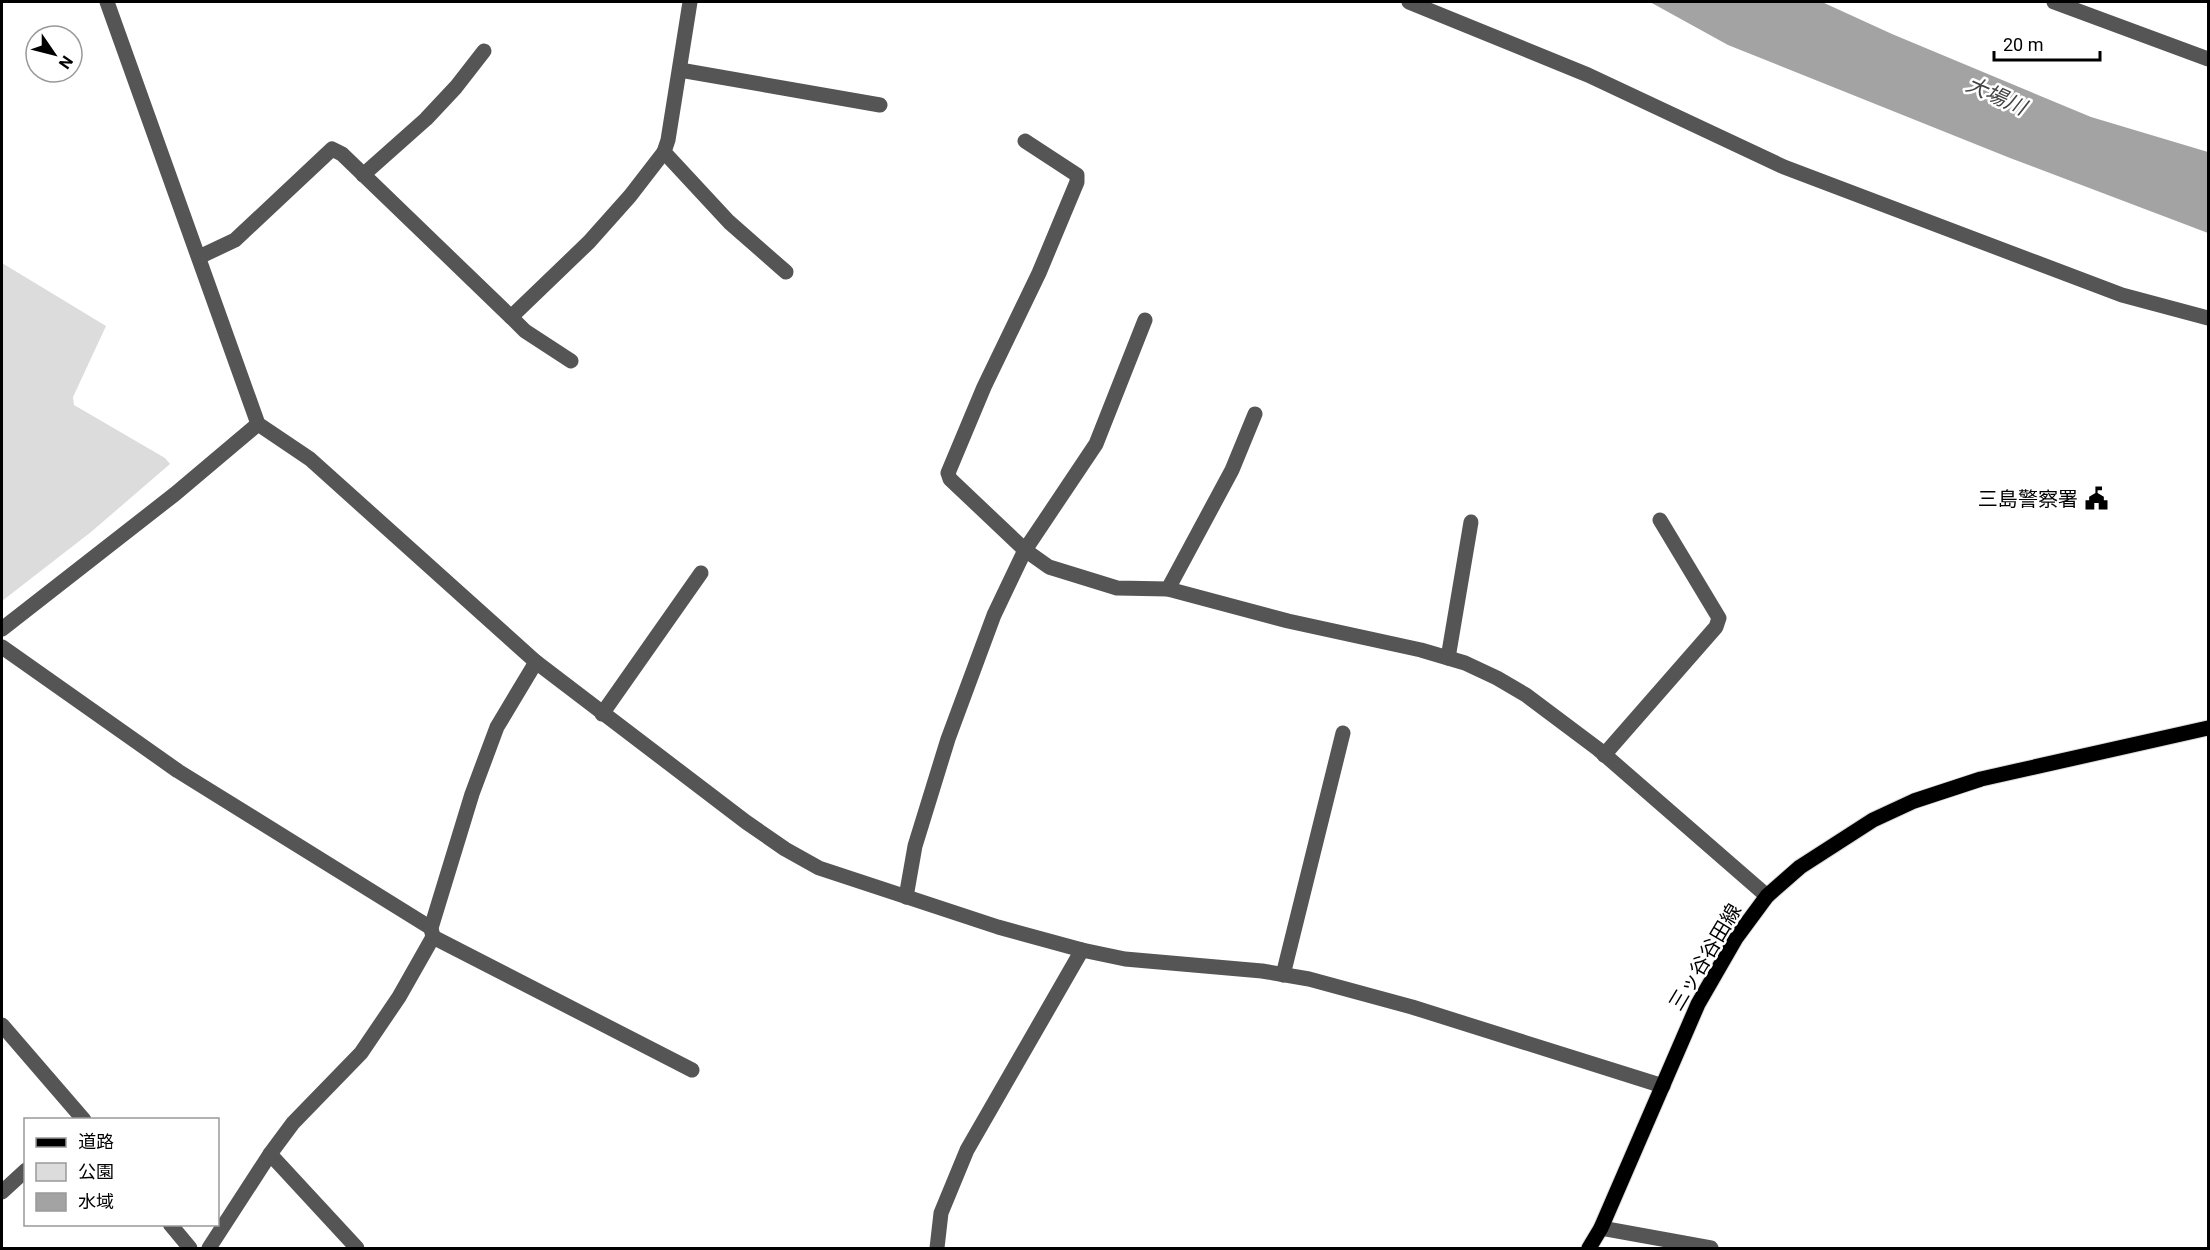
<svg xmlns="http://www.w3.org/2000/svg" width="2210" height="1250" font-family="Roboto,'Noto Sans JP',sans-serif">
  <rect width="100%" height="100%" fill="#fff"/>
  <path fill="#dcdcdc" d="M 2,263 L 106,326 L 73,397 L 74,405 L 165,458 L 170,464 L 91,532 L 2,601 Z"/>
  <path fill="#a3a3a3" d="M 1650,2 L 1822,2 L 1892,34 L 2091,117 L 2208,152 L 2208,233 L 2010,158 L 1728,45 Z"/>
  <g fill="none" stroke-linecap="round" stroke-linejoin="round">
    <defs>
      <path id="major" d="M 1589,1248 L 1601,1228 L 1698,1004 L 1736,938 L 1767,896 L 1800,867 L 1873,820 L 1914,801 L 1981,779 L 2208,728"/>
    </defs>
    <use href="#major" stroke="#dbdbdb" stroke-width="17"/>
    <g stroke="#555" stroke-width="15">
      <path d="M 107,2 L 258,424 L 310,459 L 536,662 L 746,822 L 785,849 L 819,868 L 998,927 L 1082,950 L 1125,959 L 1262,971 L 1309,979 L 1412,1007 L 1663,1086"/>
      <path d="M 690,2 L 668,140 L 664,152 L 729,222 L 786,272"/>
      <path d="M 1409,2 L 1588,75 L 1784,167 L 2122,295 L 2208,318"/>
      <path d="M 2054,2 L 2208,59"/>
      <path d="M 680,70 L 880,105"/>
      <path d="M 1025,141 L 1077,175 L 1077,182 L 1039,273 L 984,387 L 948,473 L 950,479 L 1025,550 L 1049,567 L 1117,588 L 1168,589 L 1288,621 L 1421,650 L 1465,663 L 1497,678 L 1526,695 L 1598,749 L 1767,896"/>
      <path d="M 363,175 L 426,119 L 456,87 L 484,51"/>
      <path d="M 199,257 L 235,240 L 332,149 L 342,154 L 511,317 L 589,242 L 630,196 L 664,152"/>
      <path d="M 511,317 L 525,331 L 571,361"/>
      <path d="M 1168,589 L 1232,470 L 1255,414"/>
      <path d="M 2,629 L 175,494 L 258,424"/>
      <path d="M 2,647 L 178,771 L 431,928"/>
      <path d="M 1448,658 L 1471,522"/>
      <path d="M 602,714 L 701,573"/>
      <path d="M 1604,755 L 1716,627 L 1719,618 L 1660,520"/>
      <path d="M 906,897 L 915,846 L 948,739 L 994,615 L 1025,550 L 1096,444 L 1145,320"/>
      <path d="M 433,937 L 692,1070"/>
      <path d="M 1283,975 L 1343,733"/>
      <path d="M 2,1025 L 84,1120"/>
      <path d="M 270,1154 L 357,1248"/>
      <path d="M 2,1192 L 26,1170"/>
      <path d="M 170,1224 L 190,1248"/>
      <path d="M 1601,1228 L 1711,1248"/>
      <path d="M 209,1248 L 270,1154 L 293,1123 L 361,1053 L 399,997 L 433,937 L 431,928 L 472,794 L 497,727 L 536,662"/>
      <path d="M 937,1248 L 941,1213 L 967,1150 L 1082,950"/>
    </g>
    <use href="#major" stroke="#000" stroke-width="15"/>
  </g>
  <defs>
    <symbol id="civic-bare" viewBox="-9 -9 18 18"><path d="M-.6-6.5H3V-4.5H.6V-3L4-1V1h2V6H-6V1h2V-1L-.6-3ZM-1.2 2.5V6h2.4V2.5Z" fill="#000" stroke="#fff" stroke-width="2.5" paint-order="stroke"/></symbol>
  </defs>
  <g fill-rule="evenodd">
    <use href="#civic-bare" x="2080" y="482" width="33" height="33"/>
  </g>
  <g text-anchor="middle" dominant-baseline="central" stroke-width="5" stroke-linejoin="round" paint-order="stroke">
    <g font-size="20" fill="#000" stroke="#fff" text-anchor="end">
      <text x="2078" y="499">三島警察署</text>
    </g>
    <g font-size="20" fill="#000" stroke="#fff">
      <text transform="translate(1705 957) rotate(-59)">三ッ谷谷田線</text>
    </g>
    <g font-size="21" font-style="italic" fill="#444" stroke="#fff">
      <text transform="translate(1996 96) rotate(24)">大場川</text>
    </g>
  </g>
  <rect width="2210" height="1250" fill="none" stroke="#000000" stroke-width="6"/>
  <rect x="24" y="1118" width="195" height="108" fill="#ffffff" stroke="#999999" stroke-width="1.5"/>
  <rect x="36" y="1138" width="30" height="9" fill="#000000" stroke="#999999" stroke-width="1.5"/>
  <text x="78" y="1148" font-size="18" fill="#000000">道路</text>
  <rect x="36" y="1163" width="30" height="18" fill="#dcdcdc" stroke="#999999" stroke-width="1.5"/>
  <text x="78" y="1178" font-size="18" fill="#000000">公園</text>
  <rect x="36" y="1193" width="30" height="18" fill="#a3a3a3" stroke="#999999" stroke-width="1.5"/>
  <text x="78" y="1208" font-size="18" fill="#000000">水域</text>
  <g transform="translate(54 54) rotate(125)"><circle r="28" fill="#ffffff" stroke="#999999" stroke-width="1.5"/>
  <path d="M0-4.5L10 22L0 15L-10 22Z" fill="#000000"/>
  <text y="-9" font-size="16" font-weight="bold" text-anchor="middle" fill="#000000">N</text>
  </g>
  <path d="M1994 51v9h106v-9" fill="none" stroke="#000000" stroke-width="3"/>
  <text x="2003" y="51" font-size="18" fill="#000000" stroke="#ffffff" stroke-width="4.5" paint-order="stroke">20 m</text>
</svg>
